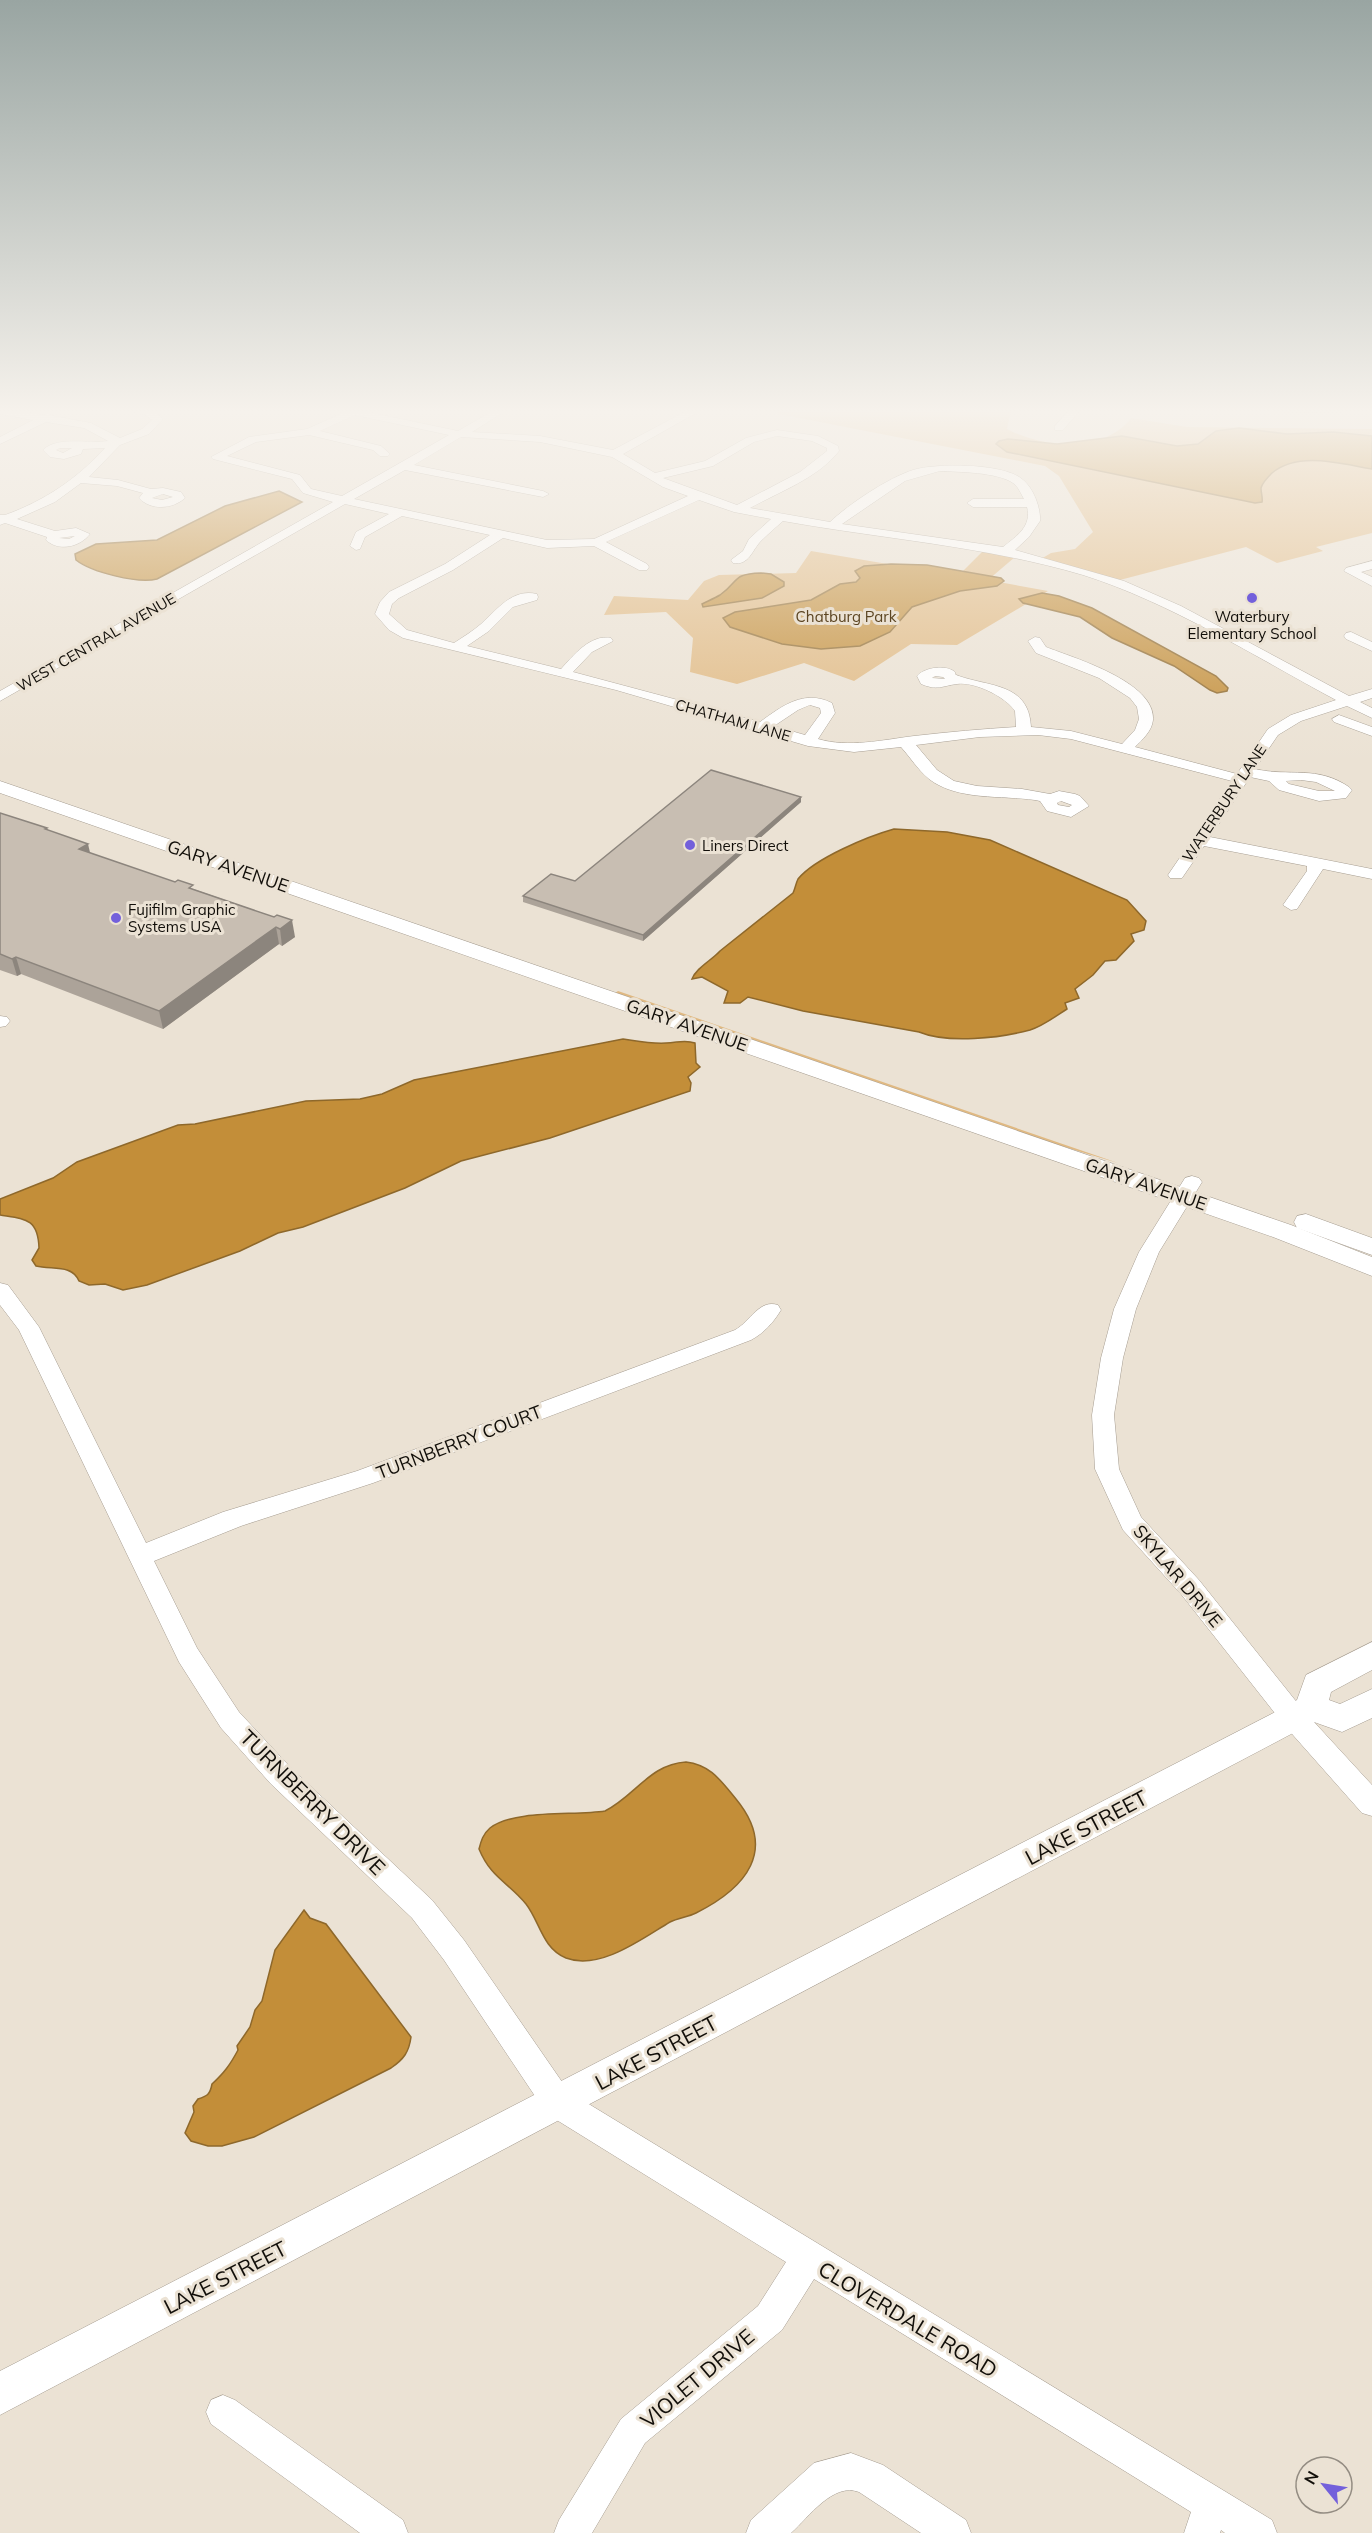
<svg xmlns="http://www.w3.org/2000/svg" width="1372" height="2533" font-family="Mulish,sans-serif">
  <rect width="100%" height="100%" fill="#ebe2d4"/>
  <g fill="#e0b982">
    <path d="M 773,408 L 1015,408 L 1010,414 L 1007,429 C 1042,448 1104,454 1131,418 L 1187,427 L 1372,429 L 1372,533 L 1316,547 L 1323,551 L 1277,563 L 1246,547 L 1116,581 L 1041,559 L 1051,553 L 1075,549 L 1093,532 L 1059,476 L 1045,466 L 779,414 Z"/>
    <path d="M 984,550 L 1015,557 L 988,580 L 1048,591 L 957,645 L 911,644 L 854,681 L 804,663 L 737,684 L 690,672 L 693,638 L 666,612 L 604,615 L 614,596 L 688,600 L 704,581 L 719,575 L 796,573 L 811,551 L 958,576 Z"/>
    <path d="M 618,991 L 1118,1163 L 1018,1133 L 614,994 Z"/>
  </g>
  <g fill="#c38e39" stroke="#8e682b" stroke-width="1.5">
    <path d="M 1239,428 L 1287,434 L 1333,432 L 1372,436 L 1372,469 C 1341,464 1299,451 1272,473 C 1268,477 1262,483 1261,488 C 1261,493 1263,498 1262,502 L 1255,503 L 1007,452 L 996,444 L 999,441 L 1008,439 L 1057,444 L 1122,436 L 1177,446 L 1198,444 L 1216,431 Z"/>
    <path d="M 279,491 L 302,502 L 157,579 C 138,584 91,572 76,560 L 75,554 L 96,544 L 157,540 L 225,506 Z"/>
    <path d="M 891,564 L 927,565 L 1001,578 L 1004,581 L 997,586 L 960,591 L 912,607 L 890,632 L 860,646 L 821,649 L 782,644 L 730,627 L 723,618 L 735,612 L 811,600 L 840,584 L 856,582 L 860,578 L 855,571 L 864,566 Z"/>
    <path d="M 761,573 L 771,574 L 784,582 L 784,586 L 762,598 L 703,607 L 702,604 C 708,601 715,598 720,595 C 740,581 731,574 761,573 Z"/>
    <path d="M 1042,593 L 1059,596 L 1092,608 L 1216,676 L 1228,688 L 1227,691 L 1217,693 L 1210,690 L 1174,666 L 1112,638 L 1080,617 L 1023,603 L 1019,599 Z"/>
    <path d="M 894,829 L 947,832 L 990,840 L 1127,900 L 1146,921 L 1144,930 L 1131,934 L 1134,941 L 1116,960 L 1105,961 L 1093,975 L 1075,989 L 1079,998 L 1065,1003 L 1067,1009 C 1056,1016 1043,1026 1030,1030 C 1000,1038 948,1044 919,1032 L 803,1011 L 748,997 L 740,1003 L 724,1003 L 728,991 L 702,977 L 692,979 C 696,968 712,960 720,951 L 793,893 C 795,889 796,883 798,879 C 815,858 869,836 894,829 Z"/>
    <path d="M 623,1039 C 637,1041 651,1044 666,1043 C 677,1043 684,1039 695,1043 L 696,1063 L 700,1067 L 688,1077 L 691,1083 L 690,1091 L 550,1138 L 461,1161 L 405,1188 L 303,1227 L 278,1233 L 240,1251 L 147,1285 L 123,1290 L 105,1284 L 89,1285 L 79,1281 C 72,1264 52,1270 36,1266 L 32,1260 L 39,1248 C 38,1218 25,1219 0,1215 L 0,1199 L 53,1178 L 77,1162 L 178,1125 L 195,1124 L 306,1101 L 360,1099 L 382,1094 L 414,1080 Z"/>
    <path d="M 686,1762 C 711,1765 721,1781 736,1799 C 778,1850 746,1888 696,1913 C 688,1917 678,1918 670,1922 C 643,1938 600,1971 566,1958 C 542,1948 540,1922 526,1904 C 508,1882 491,1878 479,1849 C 481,1841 483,1834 490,1828 C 515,1809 574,1816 605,1811 C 635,1796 650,1764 686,1762 Z"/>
    <path d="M 304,1910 L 310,1918 L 326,1924 L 411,2037 C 409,2052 404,2059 391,2068 L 254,2137 L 222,2146 L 208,2146 L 191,2141 L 185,2133 L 194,2112 L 193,2106 L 198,2099 C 207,2096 210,2095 212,2084 C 224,2073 230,2065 238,2050 L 237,2046 L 250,2027 L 255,2010 L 262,2001 L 275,1950 Z"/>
  </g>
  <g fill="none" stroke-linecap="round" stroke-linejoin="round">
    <defs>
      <g id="minor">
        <path d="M 0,408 L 43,415 L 48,413 L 53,416 L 91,423 L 120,438 L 142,429 L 152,420 L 146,415 L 129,411 L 129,408 L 153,410 L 163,419 L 149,434 L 120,445 L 89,477 L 118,480 L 151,489 L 163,488 L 181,492 L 185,498 C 173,509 151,511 139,498 L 143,493 L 117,486 L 81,483 L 55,502 L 17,519 L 55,531 L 76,528 L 90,534 C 80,547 59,552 46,540 L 47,537 L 5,523 L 0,525 L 0,515 L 5,515 C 44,501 77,479 105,448 L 83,449 L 81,454 L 64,459 L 50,457 L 43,450 C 57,436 89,444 108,441 L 84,428 L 46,422 L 0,444 L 0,437 L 33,420 L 0,414 ZM 60,448 L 72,448 L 63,453 L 56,450 ZM 163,494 L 173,497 L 162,500 L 152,498 ZM 75,536 L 69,539 L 59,538 Z"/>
        <path d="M 331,408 L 362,408 L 363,411 L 458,431 L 498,408 L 510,408 L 472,432 L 540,436 L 613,450 L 692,408 L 705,408 L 623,454 L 655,473 L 705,461 L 746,438 L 777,430 L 818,436 L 838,446 L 839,451 C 818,478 779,492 750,508 L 830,522 C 849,504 888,478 913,470 C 936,463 1003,463 1022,479 C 1033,487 1041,508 1040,521 L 1029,537 L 1015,550 L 1124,581 L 1181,606 L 1349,696 L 1372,689 L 1372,698 L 1360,702 L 1372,708 L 1372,718 L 1347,706 L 1301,721 L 1278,735 L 1255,769 C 1290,777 1317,765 1349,787 L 1352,790 L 1346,798 L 1319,801 L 1279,790 L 1269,781 L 1250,777 L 1210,837 L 1372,869 L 1372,879 L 1323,869 L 1297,909 L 1291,910 L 1283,905 L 1307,871 L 1307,866 L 1204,846 L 1182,878 L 1170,878 L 1168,875 L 1232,781 L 1071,739 L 1038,735 L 980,737 L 916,745 L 937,770 L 954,781 L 977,786 L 1022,789 L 1050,794 L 1059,791 L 1075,794 L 1080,796 L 1089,806 L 1071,817 L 1047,811 L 1040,801 L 1035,800 C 1002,795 958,801 929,779 C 918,770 910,757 901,747 L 854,752 L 808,746 L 616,690 L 403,638 L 389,630 L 375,614 L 380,602 L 389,592 L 445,564 L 490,535 L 402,516 L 365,537 L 360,549 L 356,550 L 350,546 L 356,532 L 389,514 L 345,504 L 0,701 L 0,691 L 333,502 L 303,493 L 292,479 L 213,459 L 211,457 L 249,437 L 307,429 L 343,413 ZM 355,415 L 449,435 L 342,496 L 311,489 L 300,475 L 227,456 L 256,442 L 309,435 L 373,450 L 380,456 L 388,456 L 390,454 L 381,446 L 320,431 ZM 777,436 L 812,441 L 827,448 L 827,451 L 800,472 L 737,505 L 663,478 L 713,466 L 754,442 ZM 461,437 L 540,442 L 612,457 L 663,487 L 688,496 L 594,539 L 547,540 L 354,499 L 405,470 L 543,497 L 549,494 L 543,491 L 414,465 ZM 940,471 C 959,472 997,472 1013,483 C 1018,486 1021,494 1024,499 L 973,499 L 967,503 L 973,507 L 1027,507 C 1032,526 1017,536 1003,547 L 842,524 L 905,481 ZM 699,500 L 734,512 L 771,519 L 749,539 L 743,551 L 731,560 L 733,563 C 749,566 752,550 761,541 C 768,534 776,527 783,521 C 883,539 985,546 1083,575 C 1169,602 1256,657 1336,700 L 1291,715 L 1268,729 L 1237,774 L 1135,747 C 1142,740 1152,731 1153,720 C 1156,682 1074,658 1046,647 L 1040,638 L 1035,637 L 1028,641 L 1036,653 L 1099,678 L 1130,698 L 1137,707 L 1139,719 L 1135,730 L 1122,744 L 1071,731 L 1031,727 C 1029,683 990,687 959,676 C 951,673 959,674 952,670 C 942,665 924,668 917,676 L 921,684 C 938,691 941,686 957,684 C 974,681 1006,697 1015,711 L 1016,727 C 982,729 949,732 914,736 C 882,740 849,748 818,739 L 835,713 L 832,703 C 804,689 782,706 760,722 L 573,672 L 592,652 L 613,641 L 611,638 C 590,634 573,656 561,669 L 467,646 L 489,631 L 513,607 L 537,600 L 538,597 L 537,594 C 512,588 497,610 481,624 C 473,631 463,637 454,643 L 407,630 L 389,614 L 392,604 L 399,598 L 453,570 L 503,538 L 547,548 L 594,546 L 639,570 L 647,570 L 649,567 L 647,564 L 606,542 ZM 935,676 L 943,677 L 945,679 L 932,678 ZM 810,705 L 820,708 L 821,713 L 805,735 L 774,726 L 798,710 ZM 1301,780 L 1316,782 L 1335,791 L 1319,791 L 1289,784 L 1286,781 ZM 1061,801 L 1072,805 L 1069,807 L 1058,805 L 1057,803 Z"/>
        <path d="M 1071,408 L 1082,408 L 1063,430 L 1055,430 L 1055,426 Z"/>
        <path d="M 1224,408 L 1372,408 L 1372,413 L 1229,411 Z"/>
        <path d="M 1372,561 L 1372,569 L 1361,572 L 1372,577 L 1372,586 L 1344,571 L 1346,568 Z"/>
        <path d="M 1351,632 L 1372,642 L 1372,651 L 1346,639 L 1344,636 L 1346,633 Z"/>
        <path d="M 1339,715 L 1372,727 L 1372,736 L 1334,722 L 1332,719 Z"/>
        <path d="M 0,1016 L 7,1017 L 10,1021 L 6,1026 L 0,1027 Z"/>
        <path d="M 1192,1176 L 1199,1178 L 1202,1182 L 1159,1252 L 1136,1309 L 1123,1358 L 1114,1415 L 1119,1469 L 1141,1517 L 1199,1580 L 1303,1710 L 1372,1785 L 1372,1816 L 1362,1813 L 1285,1726 L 1181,1594 L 1123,1530 L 1095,1469 L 1092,1415 L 1101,1358 L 1114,1309 L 1139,1252 L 1185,1178 Z"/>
        <path d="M 0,1283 L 8,1285 L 39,1327 L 146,1543 L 223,1512 L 357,1471 L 735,1330 C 751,1321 759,1299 778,1305 L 781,1310 C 773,1323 764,1333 751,1340 L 373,1483 L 241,1526 L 154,1561 L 197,1648 L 239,1712 L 291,1768 L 432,1900 L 464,1940 L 569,2092 L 1272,2520 L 1277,2533 L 1225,2533 L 1221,2530 L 1220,2533 L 1184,2533 L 1191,2512 L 814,2279 L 782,2330 L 645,2443 L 592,2533 L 554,2533 L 559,2520 L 621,2419 L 758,2306 L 786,2262 L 547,2114 L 444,1960 L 412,1918 L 271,1784 L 221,1728 L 179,1662 L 19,1330 L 0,1305 Z"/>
        <path d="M 223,2395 L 235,2400 L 403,2520 L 408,2533 L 360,2533 L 211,2424 L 206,2412 L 211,2400 Z"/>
        <path d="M 851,2453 L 883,2465 L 966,2520 L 971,2533 L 921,2533 L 859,2492 C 833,2482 809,2517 791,2533 L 746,2533 L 751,2520 L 814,2463 Z"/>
      </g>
      <g id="major">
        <path d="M 0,781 L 1291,1225 L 1372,1257 L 1372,1276 L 1273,1237 L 0,793 Z"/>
        <path d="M 1306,1214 L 1372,1238 L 1372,1255 L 1297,1228 L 1294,1222 L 1297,1216 Z"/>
        <path d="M 1372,1642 L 1372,1670 L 1331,1692 L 1329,1700 L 1340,1704 L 1372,1689 L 1372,1718 L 1342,1732 L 1314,1722 L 0,2415 L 0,2371 L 1283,1708 L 1297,1700 L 1306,1675 Z"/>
      </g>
    </defs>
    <use href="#minor" stroke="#a69d91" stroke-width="1"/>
    <use href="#major" stroke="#a69d91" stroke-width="1"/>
    <use href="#minor" fill="#fff" fill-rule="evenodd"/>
    <use href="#major" fill="#fff" fill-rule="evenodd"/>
  </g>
  <g fill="#aca399">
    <path d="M 801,797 L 801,802 L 643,941 L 523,902 L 523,896 L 575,881 Z"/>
    <path d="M 0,813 L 47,828 L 48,830 L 90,853 L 274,917 L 295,937 L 282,946 L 279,944 L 163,1029 L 21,974 L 17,976 L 0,970 Z"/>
  </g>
  <g fill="#8c857d">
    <path d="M 801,797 L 801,802 L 643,941 L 643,935 Z"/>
    <path d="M 88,844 L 92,861 L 79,849 Z"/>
    <path d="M 292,920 L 295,937 L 282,946 L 280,929 Z"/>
    <path d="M 276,927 L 279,944 L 163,1029 L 159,1011 Z"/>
    <path d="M 16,957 L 21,974 L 17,976 L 12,959 Z"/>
  </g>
  <g fill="#c8beb2" stroke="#8c857d" stroke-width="1.5">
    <path d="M 711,770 L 801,797 L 643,935 L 523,896 L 551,874 L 575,881 Z"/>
    <path d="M 0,813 L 47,828 L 45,829 L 88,844 L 79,849 L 175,882 L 178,880 L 193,885 L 189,888 L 274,917 L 277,915 L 292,920 L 280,929 L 276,927 L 159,1011 L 16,957 L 12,959 L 0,954 Z"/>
  </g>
  <linearGradient id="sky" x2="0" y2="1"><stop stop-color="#99a5a2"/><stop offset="0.54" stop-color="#f6f2ec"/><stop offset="1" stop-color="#f6f2ec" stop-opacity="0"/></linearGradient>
  <rect width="1372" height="762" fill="url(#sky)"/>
  <g fill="#7360db" stroke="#ebe2d4" stroke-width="2">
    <circle cx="1252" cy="598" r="6"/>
    <circle cx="690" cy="845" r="6"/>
    <circle cx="116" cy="918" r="6"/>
  </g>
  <g text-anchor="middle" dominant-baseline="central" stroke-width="6" stroke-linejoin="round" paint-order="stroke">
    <g font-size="15" fill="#5c4522" stroke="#ebe2d4">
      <text x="846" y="616">Chatburg Park</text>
    </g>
    <g font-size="15" fill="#110e09" stroke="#ebe2d4" text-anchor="start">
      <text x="1252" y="616" text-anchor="middle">Waterbury<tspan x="1252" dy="17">Elementary School</tspan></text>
      <text x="702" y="845">Liners Direct</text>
      <text x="128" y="909">Fujifilm Graphic<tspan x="128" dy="17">Systems USA</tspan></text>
    </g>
    <g font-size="15" fill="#110e09" stroke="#ebe2d4">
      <text transform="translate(96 642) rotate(-30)">WEST CENTRAL AVENUE</text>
      <text transform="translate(733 720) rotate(16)">CHATHAM LANE</text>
      <text transform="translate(1224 803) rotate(-56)">WATERBURY LANE</text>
    </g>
    <g font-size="18" fill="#110e09" stroke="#ebe2d4">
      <text transform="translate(228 866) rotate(19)">GARY AVENUE</text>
      <text transform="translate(687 1025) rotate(19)">GARY AVENUE</text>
      <text transform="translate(1146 1184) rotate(19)">GARY AVENUE</text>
      <text transform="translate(459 1442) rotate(-21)">TURNBERRY COURT</text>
      <text transform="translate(1178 1576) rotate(50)">SKYLAR DRIVE</text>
    </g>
    <g font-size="21" fill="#110e09" stroke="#ebe2d4">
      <text transform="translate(313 1802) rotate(45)">TURNBERRY DRIVE</text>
      <text transform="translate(1086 1827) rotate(-28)">LAKE STREET</text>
      <text transform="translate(656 2052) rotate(-28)">LAKE STREET</text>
      <text transform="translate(225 2277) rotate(-27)">LAKE STREET</text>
      <text transform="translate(908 2319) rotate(31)">CLOVERDALE ROAD</text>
      <text transform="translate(697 2378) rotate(-40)">VIOLET DRIVE</text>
    </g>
  </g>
  <g transform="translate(1324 2485) rotate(300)"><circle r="28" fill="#ebe2d4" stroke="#948d83" stroke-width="1.5"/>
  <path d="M0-4.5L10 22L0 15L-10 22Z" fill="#7360db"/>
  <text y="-9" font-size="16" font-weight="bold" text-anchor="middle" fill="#110e09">N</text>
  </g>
</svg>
